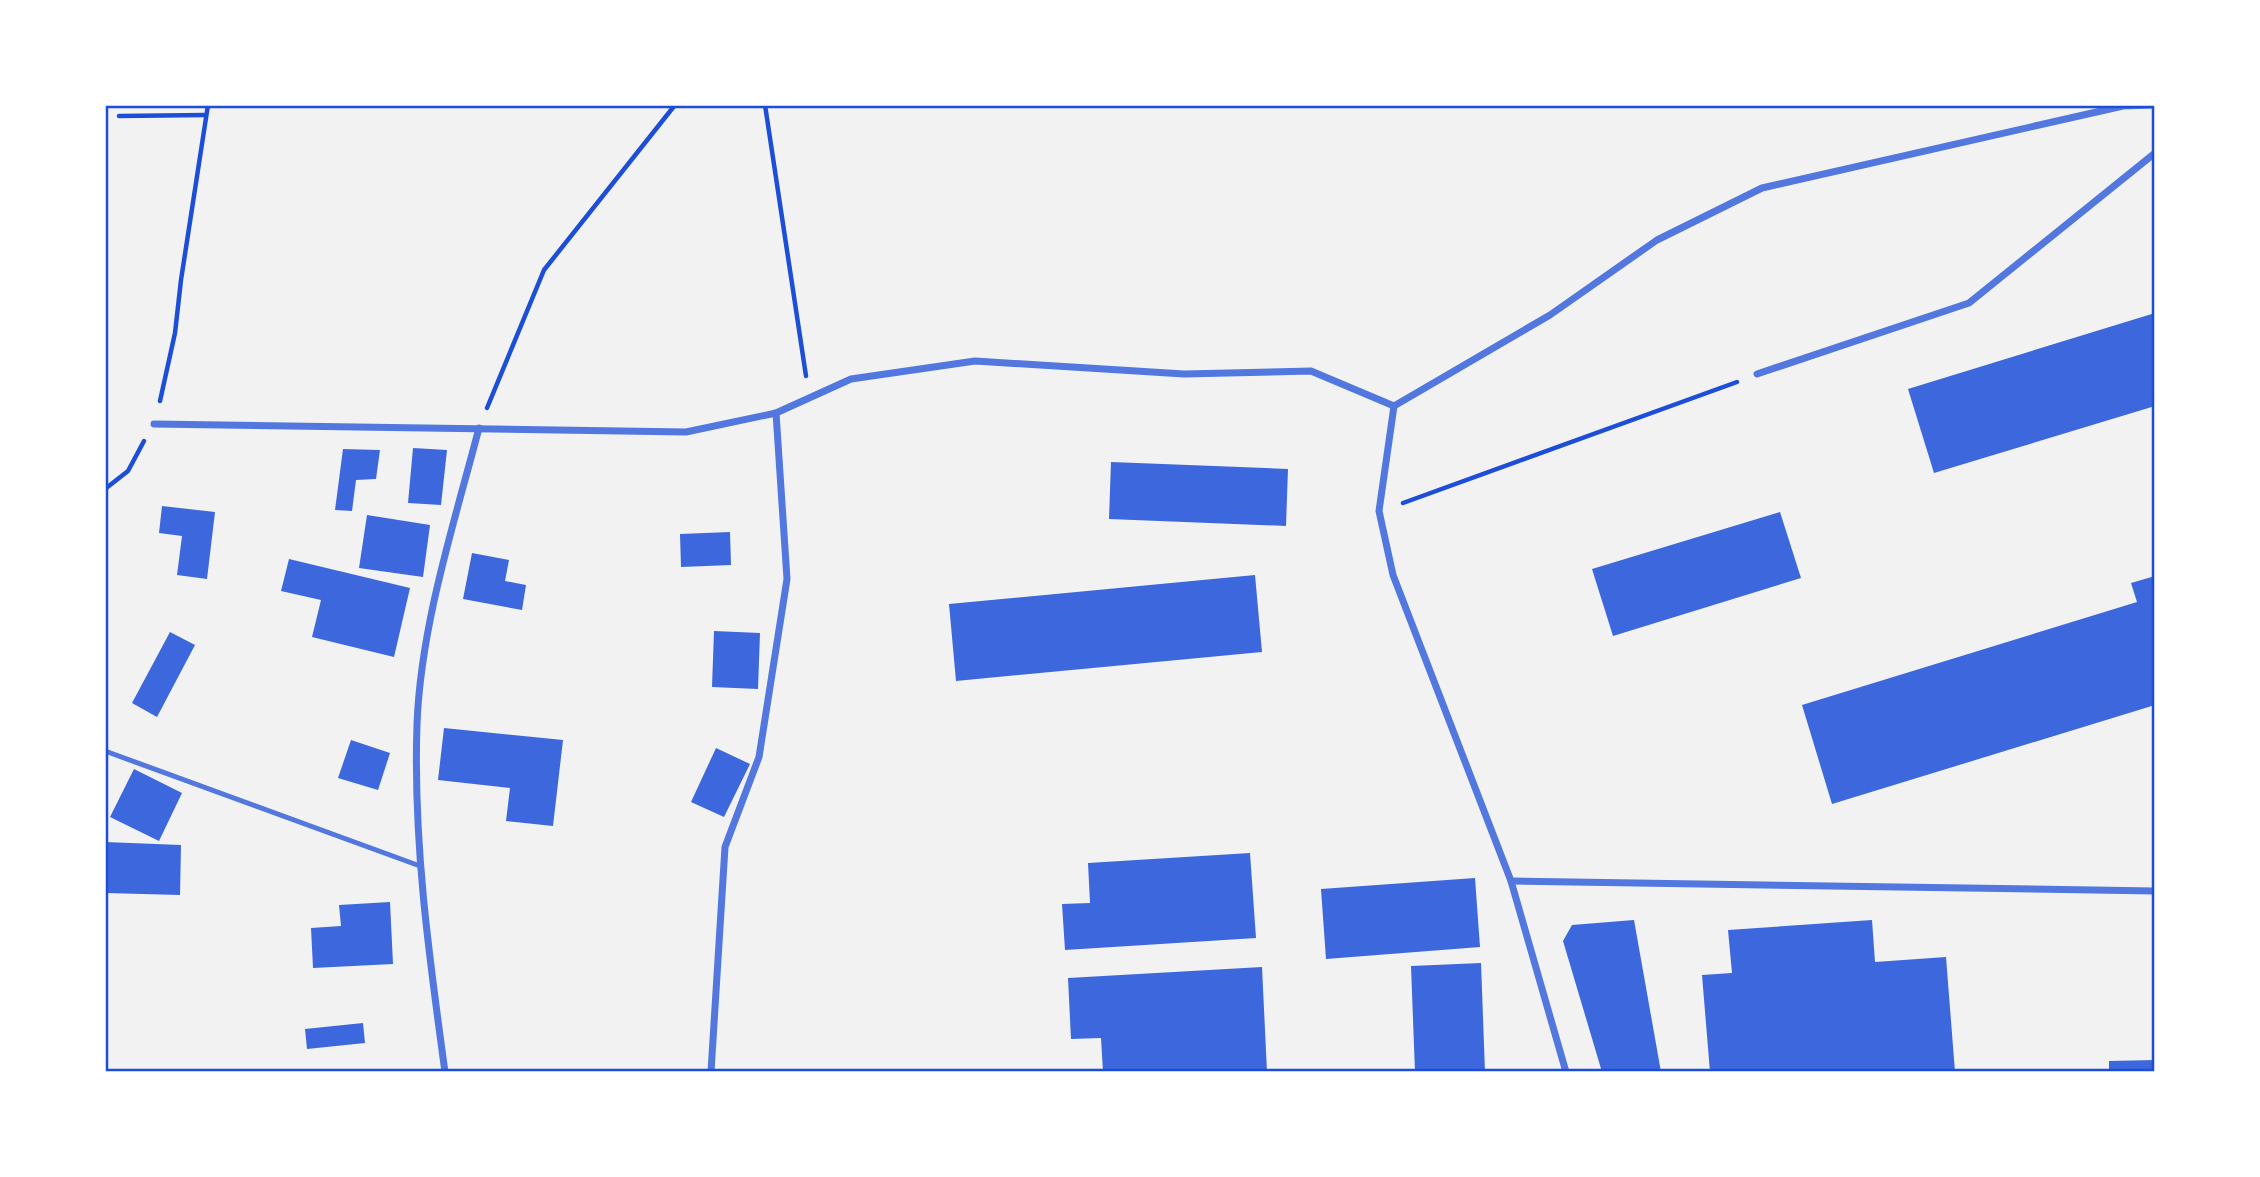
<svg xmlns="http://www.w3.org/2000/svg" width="2260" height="1177" font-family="'Roboto Condensed',sans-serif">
  <rect width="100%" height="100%" fill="#f2f2f2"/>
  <g fill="#3d67dc">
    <path d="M 2155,313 L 2155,406 L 1934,473 L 1908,389 Z"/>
    <path d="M 413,448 L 447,450 L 441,505 L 408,503 Z"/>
    <path d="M 343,449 L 380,450 L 376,479 L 356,480 L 352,511 L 335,510 Z"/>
    <path d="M 1111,462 L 1288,469 L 1286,526 L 1109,519 Z"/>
    <path d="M 162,506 L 215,512 L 207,579 L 177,575 L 182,536 L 159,533 Z"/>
    <path d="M 1780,512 L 1801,578 L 1613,636 L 1592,569 Z"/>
    <path d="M 367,515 L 430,525 L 423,577 L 359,568 Z"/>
    <path d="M 730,532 L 731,565 L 681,567 L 680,534 Z"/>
    <path d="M 472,553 L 509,560 L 505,581 L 526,585 L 522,610 L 463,599 Z"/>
    <path d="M 289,559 L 410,588 L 394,657 L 312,637 L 321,600 L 281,591 Z"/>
    <path d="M 1255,575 L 1262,652 L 956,681 L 949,604 Z"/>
    <path d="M 2155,576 L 2155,705 L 1832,804 L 1802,705 L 2137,602 L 2131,583 Z"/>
    <path d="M 714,631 L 760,633 L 758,689 L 712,687 Z"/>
    <path d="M 170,632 L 195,645 L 157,717 L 132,703 Z"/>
    <path d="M 444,728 L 563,740 L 553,826 L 506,821 L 510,788 L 438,780 Z"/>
    <path d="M 351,740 L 390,753 L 378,790 L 338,778 Z"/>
    <path d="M 716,748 L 750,764 L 724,817 L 691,802 Z"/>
    <path d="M 134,769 L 182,793 L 159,841 L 110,817 Z"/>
    <path d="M 105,842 L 181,845 L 180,895 L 105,893 Z"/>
    <path d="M 1250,853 L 1256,938 L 1065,950 L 1062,904 L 1090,903 L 1088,863 Z"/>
    <path d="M 1475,878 L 1480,947 L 1326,959 L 1321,889 Z"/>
    <path d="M 390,902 L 393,964 L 313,968 L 311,928 L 341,926 L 339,905 Z"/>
    <path d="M 1634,920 L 1661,1072 L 1602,1072 L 1563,941 L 1572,925 Z"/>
    <path d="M 1872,920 L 1875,962 L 1946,957 L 1955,1072 L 1710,1072 L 1702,975 L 1732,973 L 1728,930 Z"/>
    <path d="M 1481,963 L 1485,1072 L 1415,1072 L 1411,966 Z"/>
    <path d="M 1262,967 L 1267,1072 L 1103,1072 L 1101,1038 L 1071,1039 L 1068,978 Z"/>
    <path d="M 363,1023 L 365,1043 L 307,1049 L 305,1029 Z"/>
    <path d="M 2155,1060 L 2155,1072 L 2109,1072 L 2109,1061 Z"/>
  </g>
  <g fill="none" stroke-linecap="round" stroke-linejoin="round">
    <g stroke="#1d4ed8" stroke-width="4.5">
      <path d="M 765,105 L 806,376"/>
      <path d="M 119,116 L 206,115"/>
      <path d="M 160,401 L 175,333 L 181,280 L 208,105"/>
      <path d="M 487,408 L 544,270 L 675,105"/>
      <path d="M 105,489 L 128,471 L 144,441"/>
      <path d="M 1403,503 L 1737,382"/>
    </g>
    <path stroke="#5277de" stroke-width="5" d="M 105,751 L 420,866"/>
    <g stroke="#5277de" stroke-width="7">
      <path d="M 1757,374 L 1969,303 L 2155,153"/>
      <path d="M 1394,406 L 1550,315 L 1657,240 L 1762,188 L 2123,106 L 2153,105"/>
      <path d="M 1394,406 L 1379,511 L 1393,575 L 1511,881 L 1566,1072"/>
      <path d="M 154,424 L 686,432 L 776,413 L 851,379 L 975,361 L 1184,374 L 1311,371 L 1394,406"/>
      <path d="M 1511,881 L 2155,891"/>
      <path d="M 445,1072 C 429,956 413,841 417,724 C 421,624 454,524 479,428"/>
      <path d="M 711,1072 L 725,847 L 759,757 L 787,579 L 776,413"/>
    </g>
  </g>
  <rect width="2260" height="1177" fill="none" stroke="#ffffff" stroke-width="214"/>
  <rect x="107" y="107" width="2046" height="963" fill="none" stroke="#1d4ed8" stroke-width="2.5"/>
</svg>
